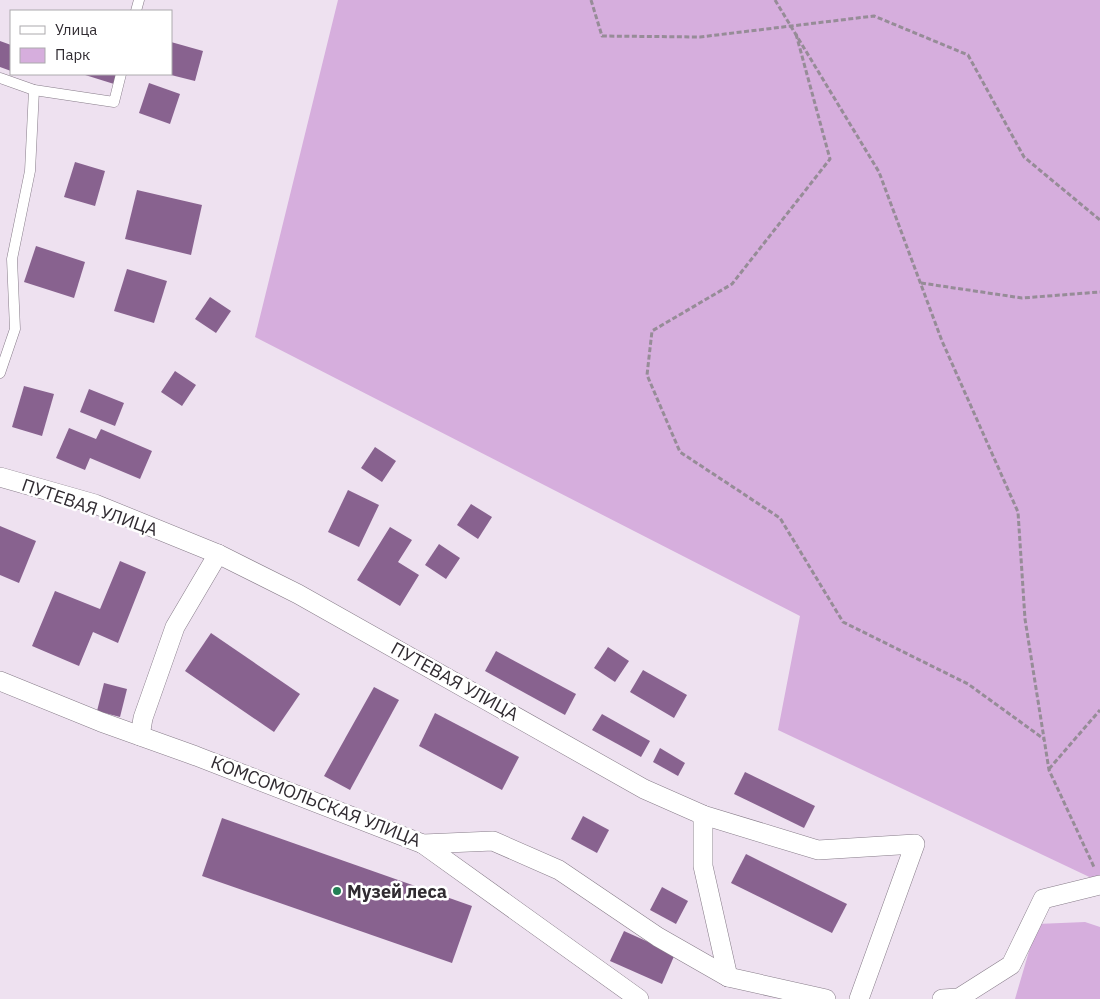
<svg xmlns="http://www.w3.org/2000/svg" width="1100" height="999" font-family="'IBM Plex Sans',sans-serif">
  <rect width="100%" height="100%" fill="#eee1f0"/>
  <g fill="#d6aedd">
    <path d="M 338,0 L 1100,0 L 1100,882 L 778,730 L 800,616 L 255,337 Z"/>
    <path d="M 1085,922 L 1100,927 L 1100,999 L 1015,999 L 1037,924 Z"/>
  </g>
  <g fill="#88628f">
    <path d="M 0,41 L 11,45 L 11,71 L 0,67 Z"/>
    <path d="M 171,42 L 203,51 L 195,81 L 171,75 Z"/>
    <path d="M 82,74 L 117,74 L 114,84 Z"/>
    <path d="M 149,83 L 180,94 L 170,124 L 139,113 Z"/>
    <path d="M 75,162 L 105,171 L 95,206 L 64,197 Z"/>
    <path d="M 137,190 L 202,205 L 191,255 L 125,239 Z"/>
    <path d="M 36,246 L 85,262 L 74,298 L 24,282 Z"/>
    <path d="M 127,269 L 167,281 L 154,323 L 114,311 Z"/>
    <path d="M 210,297 L 231,311 L 216,333 L 195,319 Z"/>
    <path d="M 175,371 L 196,385 L 182,406 L 161,392 Z"/>
    <path d="M 24,386 L 54,394 L 42,436 L 12,427 Z"/>
    <path d="M 89,389 L 124,403 L 115,426 L 80,412 Z"/>
    <path d="M 69,428 L 96,439 L 101,429 L 152,451 L 140,479 L 90,458 L 85,470 L 56,458 Z"/>
    <path d="M 375,447 L 396,461 L 382,482 L 361,468 Z"/>
    <path d="M 348,490 L 379,505 L 359,547 L 328,532 Z"/>
    <path d="M 471,504 L 492,517 L 478,539 L 457,525 Z"/>
    <path d="M 0,526 L 36,541 L 19,583 L 0,575 Z"/>
    <path d="M 390,527 L 412,540 L 398,562 L 419,575 L 400,606 L 357,580 Z"/>
    <path d="M 439,544 L 460,558 L 446,579 L 425,565 Z"/>
    <path d="M 120,561 L 146,572 L 118,643 L 93,632 L 79,666 L 32,646 L 55,591 L 100,609 Z"/>
    <path d="M 211,633 L 300,694 L 274,732 L 185,671 Z"/>
    <path d="M 608,647 L 629,661 L 615,682 L 594,668 Z"/>
    <path d="M 496,651 L 576,694 L 565,715 L 485,671 Z"/>
    <path d="M 643,670 L 687,695 L 674,718 L 630,692 Z"/>
    <path d="M 104,683 L 127,689 L 120,717 L 97,711 Z"/>
    <path d="M 374,687 L 399,700 L 350,790 L 324,776 Z"/>
    <path d="M 435,713 L 519,757 L 502,790 L 419,746 Z"/>
    <path d="M 602,714 L 650,741 L 641,757 L 592,730 Z"/>
    <path d="M 660,748 L 685,763 L 678,776 L 653,762 Z"/>
    <path d="M 745,772 L 815,806 L 804,828 L 734,794 Z"/>
    <path d="M 583,816 L 609,830 L 597,853 L 571,839 Z"/>
    <path d="M 222,818 L 472,906 L 452,963 L 202,876 Z"/>
    <path d="M 746,854 L 847,904 L 832,933 L 731,883 Z"/>
    <path d="M 662,887 L 688,901 L 676,924 L 650,910 Z"/>
    <path d="M 624,931 L 675,954 L 662,984 L 610,961 Z"/>
  </g>
  <g fill="none" stroke-linecap="round" stroke-linejoin="round">
    <defs>
      <g id="service">
        <path d="M 136,11 L 139,0"/>
        <path d="M 0,78 L 34,90 L 114,102 L 121,74"/>
        <path d="M 0,373 L 15,329 L 12,259 L 30,171 L 34,90"/>
      </g>
      <g id="minor">
        <path d="M 0,477 L 95,504 L 218,554 L 298,594 L 644,789 L 703,815 L 818,850 L 915,844 L 859,999"/>
        <path d="M 0,681 L 101,722 L 196,756 L 423,844 L 493,841 L 559,870 L 658,937 L 728,977 L 826,999"/>
        <path d="M 140,736 L 143,718 L 175,627 L 218,554"/>
        <path d="M 703,815 L 703,866 L 728,977"/>
        <path d="M 423,844 L 639,999"/>
        <path d="M 942,999 L 959,998 L 1011,965 L 1043,899 L 1100,885"/>
      </g>
    </defs>
    <use href="#service" stroke="#877c89" stroke-width="11"/>
    <use href="#minor" stroke="#877c89" stroke-width="20"/>
    <g stroke="#968c97" stroke-width="3" stroke-dasharray="5 2.5" stroke-linecap="butt">
      <path d="M 591,0 L 602,36 L 700,37 L 874,16 L 968,55 L 1024,157 L 1100,220"/>
      <path d="M 775,0 L 879,172 L 942,341 L 1018,512 L 1025,619 L 1049,770 L 1094,867"/>
      <path d="M 796,34 L 830,159 L 732,284 L 652,331 L 647,375 L 680,452 L 780,518 L 843,622 L 968,684 L 1044,739"/>
      <path d="M 921,283 L 1022,298 L 1100,292"/>
      <path d="M 1049,769 L 1100,710"/>
    </g>
    <use href="#service" stroke="#fff" stroke-width="10"/>
    <use href="#minor" stroke="#fff" stroke-width="19"/>
  </g>
  <circle fill="#237f55" stroke="#fff" stroke-width="2" cx="337" cy="891" r="5"/>
  <g text-anchor="middle" dominant-baseline="central" stroke-width="5" stroke-linejoin="round" paint-order="stroke">
    <g font-size="18" fill="#302b31" stroke="#fff">
      <text transform="translate(90 507) rotate(19)">ПУТЕВАЯ УЛИЦА</text>
      <text transform="translate(455 681) rotate(29)">ПУТЕВАЯ УЛИЦА</text>
      <text transform="translate(316 801) rotate(21)">КОМСОМОЛЬСКАЯ УЛИЦА</text>
    </g>
    <g font-size="18" font-weight="bold" fill="#302b31" stroke="#fff" text-anchor="start">
      <text x="347" y="891">Музей леса</text>
    </g>
  </g>
  <rect x="10" y="10" width="162" height="65" fill="#ffffff" stroke="#acaaad"/>
  <rect x="20" y="26" width="25" height="8" fill="#ffffff" stroke="#acaaad"/>
  <text x="55" y="35" font-size="15" fill="#302b31">Улица</text>
  <rect x="20" y="48" width="25" height="15" fill="#d6aedd" stroke="#acaaad"/>
  <text x="55" y="60" font-size="15" fill="#302b31">Парк</text>
</svg>
